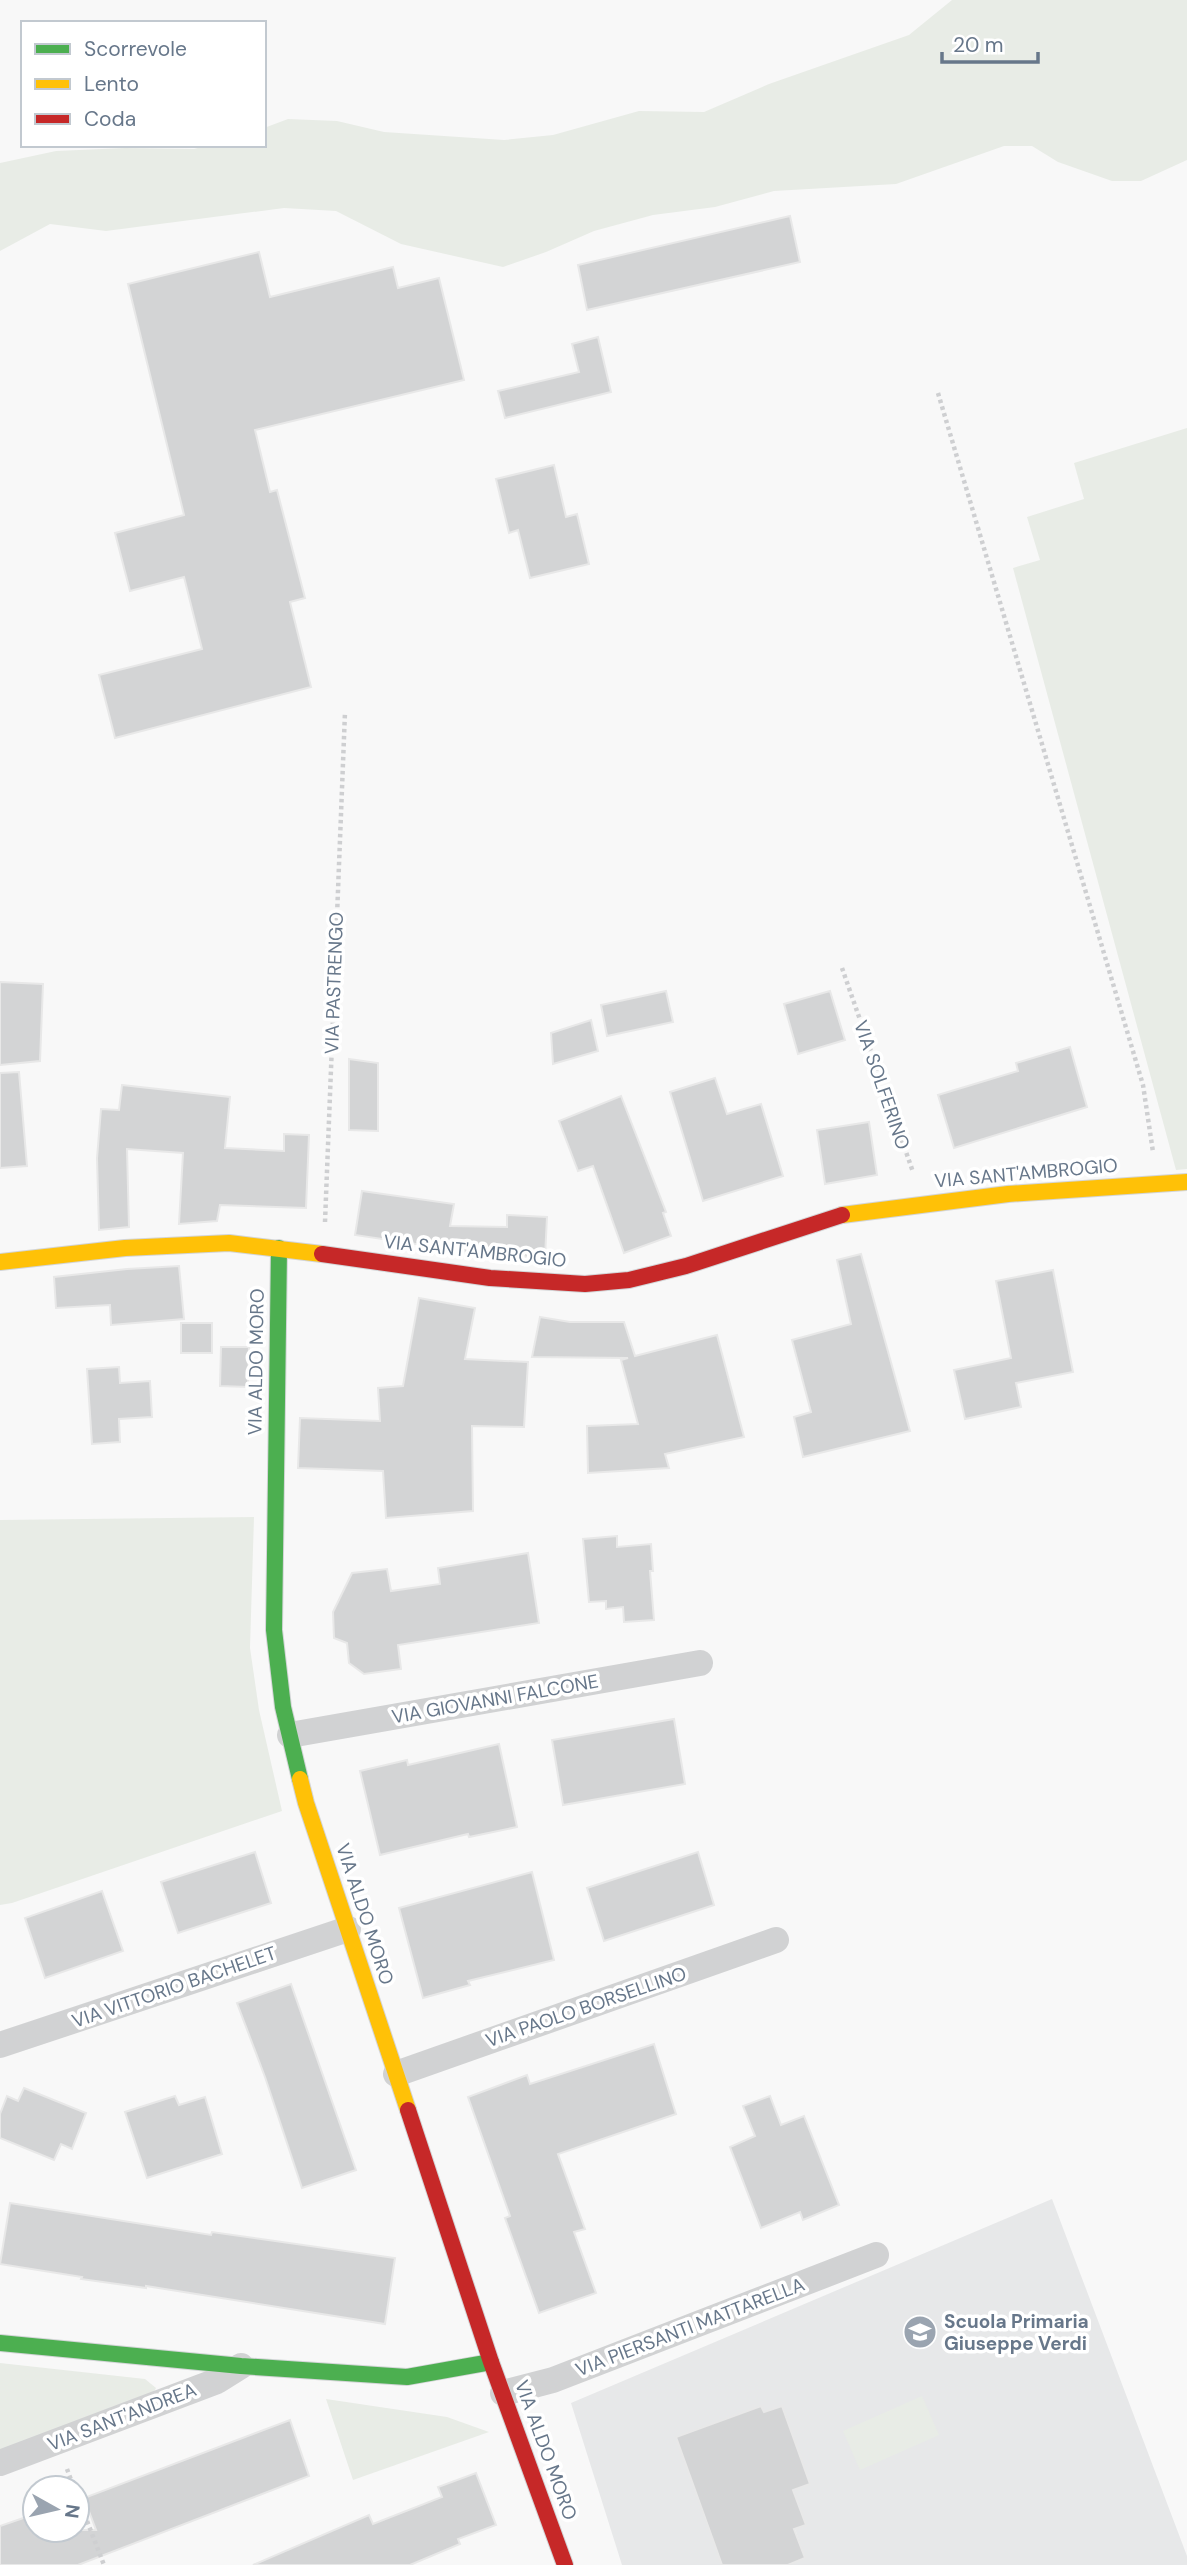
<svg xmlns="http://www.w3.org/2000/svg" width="1187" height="2565" font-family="'DM Sans',sans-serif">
  <rect width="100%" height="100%" fill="#f8f8f8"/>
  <path fill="#e7e8e9" d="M 1052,2199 L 1187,2556 L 1187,2565 L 788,2565 L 805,2558 L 795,2529 L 806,2524 L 793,2490 L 810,2484 L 761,2406 L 676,2437 L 722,2565 L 622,2565 L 571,2403 Z"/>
  <g fill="#e8ece6">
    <path d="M 952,0 L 1187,0 L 1187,160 L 1141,181 L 1112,181 L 1058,162 L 1032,146 L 1004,146 L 896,184 L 774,191 L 715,207 L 653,215 L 594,231 L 546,252 L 503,267 L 401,244 L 336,211 L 284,208 L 106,231 L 50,224 L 0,251 L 0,163 L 56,151 L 125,148 L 194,149 L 209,145 L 264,145 L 264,128 L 288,119 L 337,121 L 384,132 L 504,140 L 553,135 L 639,111 L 704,112 L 769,84 L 909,35 Z"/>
    <path d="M 1187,428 L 1187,1169 L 1176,1170 L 1013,568 L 1040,560 L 1027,517 L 1084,499 L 1074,463 Z"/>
    <path d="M 254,1517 L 250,1648 L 259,1710 L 282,1811 L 12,1903 L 0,1905 L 0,1520 Z"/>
    <path d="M 0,2363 L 145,2379 L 156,2388 L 148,2403 L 0,2456 Z"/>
    <path d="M 922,2396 L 939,2435 L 860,2470 L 843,2431 Z"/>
    <path d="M 326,2399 L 447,2417 L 489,2432 L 353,2480 Z"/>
  </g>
  <g fill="#d3d4d5" stroke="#e8e8e8" stroke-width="2">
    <path d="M 790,216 L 800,262 L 587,310 L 578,265 Z"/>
    <path d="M 259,252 L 270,297 L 393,267 L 398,288 L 439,278 L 464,380 L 255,430 L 270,492 L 277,490 L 305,598 L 290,602 L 311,687 L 115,738 L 99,675 L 202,649 L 184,577 L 130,591 L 115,533 L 184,515 L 128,284 Z"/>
    <path d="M 598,337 L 611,392 L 505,418 L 498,391 L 579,372 L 572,344 Z"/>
    <path d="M 554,465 L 566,517 L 577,514 L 589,564 L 530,578 L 518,530 L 509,533 L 496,479 Z"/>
    <path d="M 0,982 L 43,984 L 40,1061 L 0,1065 Z"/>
    <path d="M 666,991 L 673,1022 L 607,1036 L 601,1005 Z"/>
    <path d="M 830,991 L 845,1040 L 798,1054 L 784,1004 Z"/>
    <path d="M 591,1020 L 598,1051 L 553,1064 L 551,1033 Z"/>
    <path d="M 1070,1047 L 1087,1107 L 954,1148 L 938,1095 L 1018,1071 L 1016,1063 Z"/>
    <path d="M 349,1059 L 378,1063 L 378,1131 L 349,1130 Z"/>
    <path d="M 19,1072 L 27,1166 L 0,1168 L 0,1073 Z"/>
    <path d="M 715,1078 L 727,1114 L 761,1104 L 783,1176 L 703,1201 L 670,1092 Z"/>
    <path d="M 122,1085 L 230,1097 L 225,1148 L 284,1151 L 284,1134 L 309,1135 L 306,1208 L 220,1205 L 217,1221 L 179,1224 L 183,1153 L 127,1149 L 129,1227 L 99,1230 L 97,1158 L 101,1109 L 119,1110 Z"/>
    <path d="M 621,1096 L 666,1212 L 663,1213 L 671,1236 L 624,1253 L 593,1166 L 578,1171 L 559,1121 Z"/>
    <path d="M 869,1122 L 877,1175 L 825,1184 L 817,1130 Z"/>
    <path d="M 362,1191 L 454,1204 L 450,1226 L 507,1227 L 507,1215 L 547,1217 L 545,1257 L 479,1255 L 470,1254 L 470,1252 L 355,1235 Z"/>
    <path d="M 861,1254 L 910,1431 L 803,1457 L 794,1417 L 811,1412 L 792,1340 L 851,1324 L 837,1260 Z"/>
    <path d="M 179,1266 L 184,1319 L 111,1325 L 110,1305 L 56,1308 L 54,1277 L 127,1269 Z"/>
    <path d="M 1053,1270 L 1073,1372 L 1016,1383 L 1021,1407 L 965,1419 L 954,1370 L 1011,1358 L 996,1281 Z"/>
    <path d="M 419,1298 L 475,1308 L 465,1359 L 528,1362 L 524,1427 L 472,1426 L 473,1511 L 386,1518 L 383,1471 L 298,1468 L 300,1418 L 380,1421 L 378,1388 L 403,1386 Z"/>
    <path d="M 540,1317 L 570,1322 L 624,1322 L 635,1356 L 717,1335 L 744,1437 L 665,1454 L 669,1468 L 588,1473 L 587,1426 L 638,1424 L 621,1360 L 628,1358 L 532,1357 Z"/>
    <rect x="181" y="1323" width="31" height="30"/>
    <path d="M 221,1347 L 249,1347 L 248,1387 L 220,1386 Z"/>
    <path d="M 119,1367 L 120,1383 L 150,1381 L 152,1417 L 119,1419 L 120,1442 L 92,1444 L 87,1369 Z"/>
    <path d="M 617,1536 L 617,1547 L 651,1544 L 653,1571 L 650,1571 L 654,1620 L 624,1622 L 623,1607 L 606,1609 L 606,1601 L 589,1602 L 583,1539 Z"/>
    <path d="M 528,1553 L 539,1623 L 398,1645 L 401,1669 L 364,1674 L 349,1663 L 347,1643 L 334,1638 L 333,1612 L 352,1573 L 387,1569 L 391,1591 L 440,1584 L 438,1568 Z"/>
    <path d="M 674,1719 L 685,1784 L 563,1805 L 552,1740 Z"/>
    <path d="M 499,1744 L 517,1827 L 469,1837 L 468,1834 L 380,1855 L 360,1771 L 407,1760 L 408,1765 Z"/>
    <path d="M 255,1852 L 271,1903 L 178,1933 L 161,1882 Z"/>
    <path d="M 698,1852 L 714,1905 L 604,1941 L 587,1888 Z"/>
    <path d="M 532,1872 L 554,1960 L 468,1981 L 470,1985 L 423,1998 L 399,1908 Z"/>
    <path d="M 102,1891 L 123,1951 L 45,1978 L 25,1918 Z"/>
    <path d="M 291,1984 L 356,2170 L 302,2188 L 265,2077 L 237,2003 Z"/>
    <path d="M 654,2044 L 676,2114 L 558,2154 L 585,2229 L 574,2232 L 596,2293 L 539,2313 L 505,2218 L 510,2216 L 468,2097 L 527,2075 L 530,2084 Z"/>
    <path d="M 24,2088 L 86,2113 L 72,2149 L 61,2144 L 54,2160 L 0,2138 L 0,2114 L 7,2096 L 18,2101 Z"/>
    <path d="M 175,2096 L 179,2105 L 205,2097 L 222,2154 L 147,2178 L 125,2112 Z"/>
    <path d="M 770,2096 L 781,2125 L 804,2116 L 839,2205 L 803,2220 L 800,2212 L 761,2228 L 730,2147 L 755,2136 L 743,2106 Z"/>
    <path d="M 10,2203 L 211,2235 L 212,2232 L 395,2258 L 385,2324 L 146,2286 L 146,2288 L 81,2279 L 82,2277 L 0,2264 Z"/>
    <path d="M 761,2406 L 764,2412 L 782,2406 L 810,2484 L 793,2490 L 806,2525 L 794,2529 L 805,2558 L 788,2565 L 722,2565 L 676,2437 Z"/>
    <path d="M 290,2420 L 309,2476 L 78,2565 L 0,2565 L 0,2526 L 35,2514 L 35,2530 L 96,2530 L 84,2498 Z"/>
    <path d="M 476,2473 L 496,2525 L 458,2539 L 460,2544 L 410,2565 L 253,2565 L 369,2515 L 373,2524 L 442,2497 L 438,2487 Z"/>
  </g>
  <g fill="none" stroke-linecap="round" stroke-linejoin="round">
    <defs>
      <g id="fast">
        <path d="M 279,1248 L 274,1630 L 283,1707 L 300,1779"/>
        <path d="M 0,2343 L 241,2366 L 407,2377 L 491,2362"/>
      </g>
      <g id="slow">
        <path d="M 842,1215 L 1008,1194 L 1187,1182"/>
        <path d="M 0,1262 L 125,1248 L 229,1243 L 322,1254"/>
        <path d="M 300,1779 L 306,1803 L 408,2110"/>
      </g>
      <g id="jam">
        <path d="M 322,1254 L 490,1278 L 585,1284 L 629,1280 L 686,1266 L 842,1215"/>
        <path d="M 408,2110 L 491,2362 L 565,2565"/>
      </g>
    </defs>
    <use href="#fast" stroke="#d3d5d7" stroke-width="18"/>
    <use href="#slow" stroke="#d3d5d7" stroke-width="18"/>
    <use href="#jam" stroke="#d3d5d7" stroke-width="18"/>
    <g stroke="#cecfd1" stroke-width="4.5" stroke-dasharray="3.5 3.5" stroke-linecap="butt">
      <path d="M 938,393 L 1143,1085 L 1153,1152"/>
      <path d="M 842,968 L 913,1172"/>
      <path d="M 325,1222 L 345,712"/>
      <path d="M 67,2469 L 74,2488"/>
      <path d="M 77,2495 L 104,2565"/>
    </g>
    <g stroke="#d1d2d3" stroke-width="26">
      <path d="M 290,1735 L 700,1663"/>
      <path d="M 0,2045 L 348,1929"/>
      <path d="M 396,2074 L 776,1940"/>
      <path d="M 503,2393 L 553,2380 L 876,2255"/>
      <path d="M 0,2463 L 217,2381 L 241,2366"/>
    </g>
    <use href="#fast" stroke="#4caf50" stroke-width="16"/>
    <use href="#slow" stroke="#ffc107" stroke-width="16"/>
    <use href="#jam" stroke="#c62828" stroke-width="16"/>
  </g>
  <defs>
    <symbol id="school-disc" viewBox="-11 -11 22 22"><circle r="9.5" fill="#9aa4b0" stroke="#fff"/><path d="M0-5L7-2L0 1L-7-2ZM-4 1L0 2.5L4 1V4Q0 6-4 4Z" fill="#fff"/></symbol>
  </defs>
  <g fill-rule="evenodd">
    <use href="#school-disc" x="901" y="2313" width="38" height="38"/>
  </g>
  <g text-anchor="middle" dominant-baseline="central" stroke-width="7" stroke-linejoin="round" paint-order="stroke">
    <g font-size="19" fill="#67778a" stroke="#fff">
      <text transform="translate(334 983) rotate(-88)">VIA PASTRENGO</text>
      <text transform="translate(882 1085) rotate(71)">VIA SOLFERINO</text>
      <text transform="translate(1026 1173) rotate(-5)">VIA SANT'AMBROGIO</text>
      <text transform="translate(475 1251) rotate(6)">VIA SANT'AMBROGIO</text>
      <text transform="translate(256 1362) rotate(-89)">VIA ALDO MORO</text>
      <text transform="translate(495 1699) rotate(-10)">VIA GIOVANNI FALCONE</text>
      <text transform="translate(365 1914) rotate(72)">VIA ALDO MORO</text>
      <text transform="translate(174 1987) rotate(-19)">VIA VITTORIO BACHELET</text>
      <text transform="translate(586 2007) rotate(-19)">VIA PAOLO BORSELLINO</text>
      <text transform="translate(690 2327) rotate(-21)">VIA PIERSANTI MATTARELLA</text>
      <text transform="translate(122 2417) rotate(-21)">VIA SANT'ANDREA</text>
      <text transform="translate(546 2450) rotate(70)">VIA ALDO MORO</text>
    </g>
    <g font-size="19" font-weight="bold" fill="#67778a" stroke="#fff" text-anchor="start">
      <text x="944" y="2321">Scuola Primaria<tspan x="944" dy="22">Giuseppe Verdi</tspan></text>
    </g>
  </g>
  <rect x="21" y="21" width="245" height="126" fill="#ffffff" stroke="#c2c9d0" stroke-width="2"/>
  <rect x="35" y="44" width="35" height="10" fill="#4caf50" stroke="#c2c9d0" stroke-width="2"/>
  <text x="84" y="56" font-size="21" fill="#67778a">Scorrevole</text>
  <rect x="35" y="79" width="35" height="10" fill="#ffc107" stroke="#c2c9d0" stroke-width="2"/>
  <text x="84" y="91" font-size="21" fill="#67778a">Lento</text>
  <rect x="35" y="114" width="35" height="10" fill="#c62828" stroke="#c2c9d0" stroke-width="2"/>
  <text x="84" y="126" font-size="21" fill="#67778a">Coda</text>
  <g transform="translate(56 2509) rotate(98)"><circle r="33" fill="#ffffff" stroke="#c2c9d0" stroke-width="2"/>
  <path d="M0-5L12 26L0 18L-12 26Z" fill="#9aa4b0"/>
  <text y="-10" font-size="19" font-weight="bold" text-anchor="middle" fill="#67778a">N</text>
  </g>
  <path d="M942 52v10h96v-10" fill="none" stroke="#67778a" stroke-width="3.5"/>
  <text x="953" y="52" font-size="21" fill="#67778a" stroke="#ffffff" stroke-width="5" paint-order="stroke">20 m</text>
</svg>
